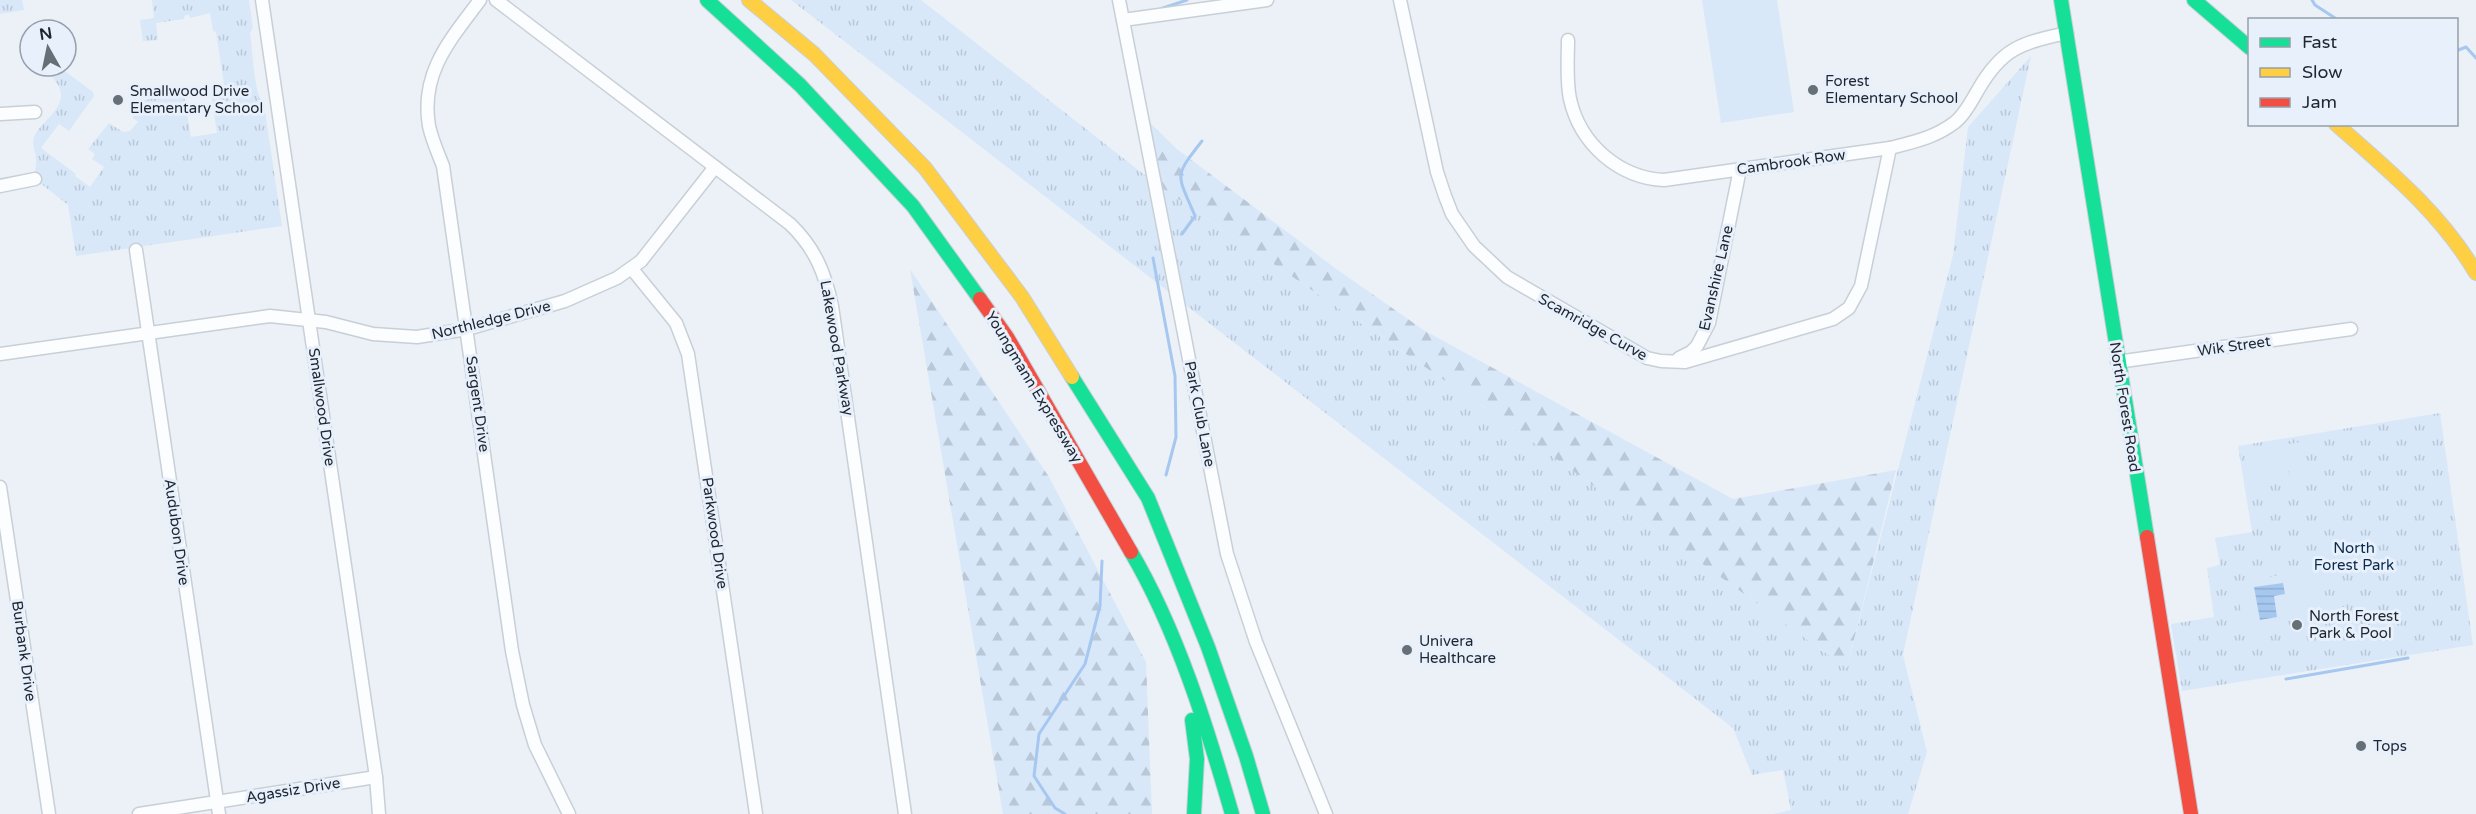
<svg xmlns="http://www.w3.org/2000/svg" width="2476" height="814" font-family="'Varela Round',sans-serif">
  <defs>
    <pattern id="grass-tufts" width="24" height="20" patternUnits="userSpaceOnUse" patternTransform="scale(1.5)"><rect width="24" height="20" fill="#d8e8f9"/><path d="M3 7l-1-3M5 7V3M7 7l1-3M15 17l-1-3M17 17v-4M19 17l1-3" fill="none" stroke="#b9c7d6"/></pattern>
    <pattern id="forest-firs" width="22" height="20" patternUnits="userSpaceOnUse" patternTransform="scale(1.5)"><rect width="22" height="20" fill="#d8e8f9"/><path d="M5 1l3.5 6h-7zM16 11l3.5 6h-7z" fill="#b9c7d6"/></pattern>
    <pattern id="water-rules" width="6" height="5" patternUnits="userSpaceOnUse" patternTransform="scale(1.5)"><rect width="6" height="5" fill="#a6c8f0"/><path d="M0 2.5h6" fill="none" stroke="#8eacce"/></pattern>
  </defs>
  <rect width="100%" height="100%" fill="#ebf1f6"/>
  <g fill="url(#grass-tufts)">
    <path d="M 0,0 L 22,0 L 24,10 L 0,14 Z"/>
    <path d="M 152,0 L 249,0 L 253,28 L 250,33 C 253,53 254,95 265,111 L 282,226 L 76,256 L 68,205 L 35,179 C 35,173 36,166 36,160 C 36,152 31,145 34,137 C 40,123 62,111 61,94 C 60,82 49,77 47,66 L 58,66 L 93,92 L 94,96 L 69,131 L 59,124 L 41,148 L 76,174 L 75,176 L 90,187 L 104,167 L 92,159 L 95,154 L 88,149 L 109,123 L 123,132 L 130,131 L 138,122 L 133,118 L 131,102 L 184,94 L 191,137 L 217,133 L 211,93 L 225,91 L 216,32 L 213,31 L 210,13 L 190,18 L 189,15 L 185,15 L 184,19 L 156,23 L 158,40 L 143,41 L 140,20 L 154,18 Z"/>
    <path d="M 791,0 L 921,0 L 1155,183 L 1491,412 L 1847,668 L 1953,255 L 1968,127 L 2031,56 L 1903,655 L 1927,752 L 1908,814 L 1773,814 L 1791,810 L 1783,770 L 1752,775 L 1733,728 Z"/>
    <path d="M 2440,413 L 2473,645 L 2182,691 L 2171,624 L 2214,617 L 2207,568 L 2220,565 L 2215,538 L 2252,532 L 2238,446 Z"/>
  </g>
  <g fill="url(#forest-firs)">
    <path d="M 1142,115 L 1177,149 L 1335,268 L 1425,331 L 1733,499 L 1896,470 L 1847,668 L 1491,412 L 1155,183 Z"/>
    <path d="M 910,269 L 1049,477 L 1146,662 L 1152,814 L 1003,814 Z"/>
  </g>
  <g fill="#d8e8f9">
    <path d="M 1702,0 L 1777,0 L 1794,112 L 1721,123 Z"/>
    <path d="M 2300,442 L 2306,477 L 2290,479 L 2285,445 Z"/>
    <path d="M 2281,445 L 2286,480 L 2271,482 L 2265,448 Z"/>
    <path d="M 2261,448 L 2267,483 L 2251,485 L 2246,451 Z"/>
    <path d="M 2321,569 L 2327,608 L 2318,609 L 2319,618 L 2307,620 L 2305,611 L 2287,614 L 2288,623 L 2244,631 L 2236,582 Z"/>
  </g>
  <path fill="url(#water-rules)" d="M 2283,583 L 2285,594 L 2274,596 L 2277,617 L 2260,620 L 2254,587 Z"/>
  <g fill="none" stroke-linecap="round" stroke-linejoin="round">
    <g stroke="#a6c8f0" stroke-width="3">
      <path d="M 2312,0 L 2315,5 L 2338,20"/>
      <path d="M 1160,9 L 1187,0"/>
      <path d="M 2354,20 L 2366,20"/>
      <path d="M 2456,51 L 2466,47 L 2476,58"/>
      <path d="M 1182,234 L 1195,216 C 1177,173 1173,178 1202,141"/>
      <path d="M 1153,258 L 1175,376 L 1176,437 L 1166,475"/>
      <path d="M 2286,679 L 2408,658"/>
      <path d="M 1065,814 L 1055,808 L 1034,776 L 1039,734 L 1085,664 L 1100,606 L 1102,561"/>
    </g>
    <defs>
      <g id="street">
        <path d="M 262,0 L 376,777 L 379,814"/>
        <path d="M 480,0 C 450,40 420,73 429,126 C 432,140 438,153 443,166 L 512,651 L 523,705 L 535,745 L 569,814"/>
        <path d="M 496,0 L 790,224 C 815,248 825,273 832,306 L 905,814"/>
        <path d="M 1119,0 L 1227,554 L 1256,642 L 1326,814"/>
        <path d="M 1400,0 L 1437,172 L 1445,196 L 1452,214 L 1474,246 L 1507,277 L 1647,358 L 1661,361 L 1685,362 L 1833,319 L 1849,308 L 1861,286 L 1890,148"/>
        <path d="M 1123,20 L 1267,0"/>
        <path d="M 1568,40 C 1568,59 1566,80 1570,99 C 1580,144 1619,178 1664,180 L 1890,148 C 1913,142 1934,138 1954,123 C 1964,116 1972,100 1978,90 C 2002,48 2021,43 2067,33"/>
        <path d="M 0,114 L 35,112"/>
        <path d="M 0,186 L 35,179"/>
        <path d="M 136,250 L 219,814"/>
        <path d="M 632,269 L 676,323 L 688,354 L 756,814"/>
        <path d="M 0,354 L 270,316 L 326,322 L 373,334 L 417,337 L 467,329 L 565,301 L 617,278 L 641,261 L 715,167"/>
        <path d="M 1679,358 L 1691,352 L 1697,346 L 1709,323 L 1740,169"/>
        <path d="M 2117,362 L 2351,329"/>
        <path d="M 0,487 L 49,814"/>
        <path d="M 139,814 L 376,777"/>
      </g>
      <g id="fast">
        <path d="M 707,0 L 800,85 L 913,206 L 980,299"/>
        <path d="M 2061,0 L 2147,537"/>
        <path d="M 2194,0 L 2250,48"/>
        <path d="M 1072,377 L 1148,498 L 1208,647 L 1246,756 L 1263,814"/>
        <path d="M 1131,552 C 1177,630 1207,727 1232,814"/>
        <path d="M 1192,720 L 1197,759 L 1194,814"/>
      </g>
      <g id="slow">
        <path d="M 749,0 L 814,54 L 925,168 L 1022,297 L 1072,377"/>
        <path d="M 2336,124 C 2388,170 2440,212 2476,273"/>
      </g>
      <g id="jam">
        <path d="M 980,299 L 1007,337 L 1131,552"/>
        <path d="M 2147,537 L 2191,814"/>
      </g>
    </defs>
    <use href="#street" stroke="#c8cfd7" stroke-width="15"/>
    <use href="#fast" stroke="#c8cfd7" stroke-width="16"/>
    <use href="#slow" stroke="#c8cfd7" stroke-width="16"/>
    <use href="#jam" stroke="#c8cfd7" stroke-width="16"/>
    <use href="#street" stroke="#fcfdfe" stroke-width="12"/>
    <use href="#fast" stroke="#16e098" stroke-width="14"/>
    <use href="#slow" stroke="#ffcf43" stroke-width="14"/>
    <use href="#jam" stroke="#f24e42" stroke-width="14"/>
  </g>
  <g fill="#666e76" stroke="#e7f0fb" stroke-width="2">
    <circle cx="1813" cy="90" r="6"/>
    <circle cx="118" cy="100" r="6"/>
    <circle cx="2297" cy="625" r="6"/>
    <circle cx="1407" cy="650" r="6"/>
    <circle cx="2361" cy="746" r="6"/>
  </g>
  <g text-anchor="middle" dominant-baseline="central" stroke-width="6" stroke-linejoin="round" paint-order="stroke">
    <g font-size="15" fill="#1e2731" stroke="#e7f0fb" text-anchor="start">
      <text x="1825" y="81">Forest<tspan x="1825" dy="17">Elementary School</tspan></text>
      <text x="130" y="91">Smallwood Drive<tspan x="130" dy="17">Elementary School</tspan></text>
      <text x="2309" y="616">North Forest<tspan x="2309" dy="17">Park &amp; Pool</tspan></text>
      <text x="1419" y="641">Univera<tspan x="1419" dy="17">Healthcare</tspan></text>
      <text x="2373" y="746">Tops</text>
    </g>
    <g font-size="15" fill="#1e2731" stroke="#e7f0fb">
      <text transform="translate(1791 162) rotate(-8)">Cambrook Row</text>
      <text transform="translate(1716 278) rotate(-77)">Evanshire Lane</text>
      <text transform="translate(491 320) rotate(-14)">Northledge Drive</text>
      <text transform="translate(1593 327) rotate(29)">Scamridge Curve</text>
      <text transform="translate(2234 346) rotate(-8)">Wik Street</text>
      <text transform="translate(837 348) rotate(80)">Lakewood Parkway</text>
      <text transform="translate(1034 387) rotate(59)">Youngmann Expressway</text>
      <text transform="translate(478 404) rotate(82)">Sargent Drive</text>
      <text transform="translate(322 407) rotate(82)">Smallwood Drive</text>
      <text transform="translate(2125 407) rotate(81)">North Forest Road</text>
      <text transform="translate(1200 414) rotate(79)">Park Club Lane</text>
      <text transform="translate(177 532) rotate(82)">Audubon Drive</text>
      <text transform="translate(715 533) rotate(82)">Parkwood Drive</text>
      <text transform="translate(24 651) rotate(82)">Burbank Drive</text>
      <text transform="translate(293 790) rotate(-9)">Agassiz Drive</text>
    </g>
    <g font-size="15" fill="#0a2b4e" stroke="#e7f0fb">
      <text x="2354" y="548">North<tspan x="2354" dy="17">Forest Park</tspan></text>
    </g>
  </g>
  <rect x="2248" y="18" width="210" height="108" fill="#e7f0fb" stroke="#97a0aa" stroke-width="1.5"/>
  <rect x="2260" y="38" width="30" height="9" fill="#16e098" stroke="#97a0aa" stroke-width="1.5"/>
  <text x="2302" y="48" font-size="18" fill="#1e2731">Fast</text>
  <rect x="2260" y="68" width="30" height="9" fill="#ffcf43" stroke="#97a0aa" stroke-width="1.5"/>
  <text x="2302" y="78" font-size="18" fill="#1e2731">Slow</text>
  <rect x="2260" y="98" width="30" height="9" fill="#f24e42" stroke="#97a0aa" stroke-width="1.5"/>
  <text x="2302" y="108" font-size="18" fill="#1e2731">Jam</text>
  <g transform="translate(48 48) rotate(351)"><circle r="28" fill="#e7f0fb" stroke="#97a0aa" stroke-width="1.5"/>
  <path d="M0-4.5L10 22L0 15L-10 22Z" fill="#666e76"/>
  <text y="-9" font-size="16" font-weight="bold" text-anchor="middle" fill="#1e2731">N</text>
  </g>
</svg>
